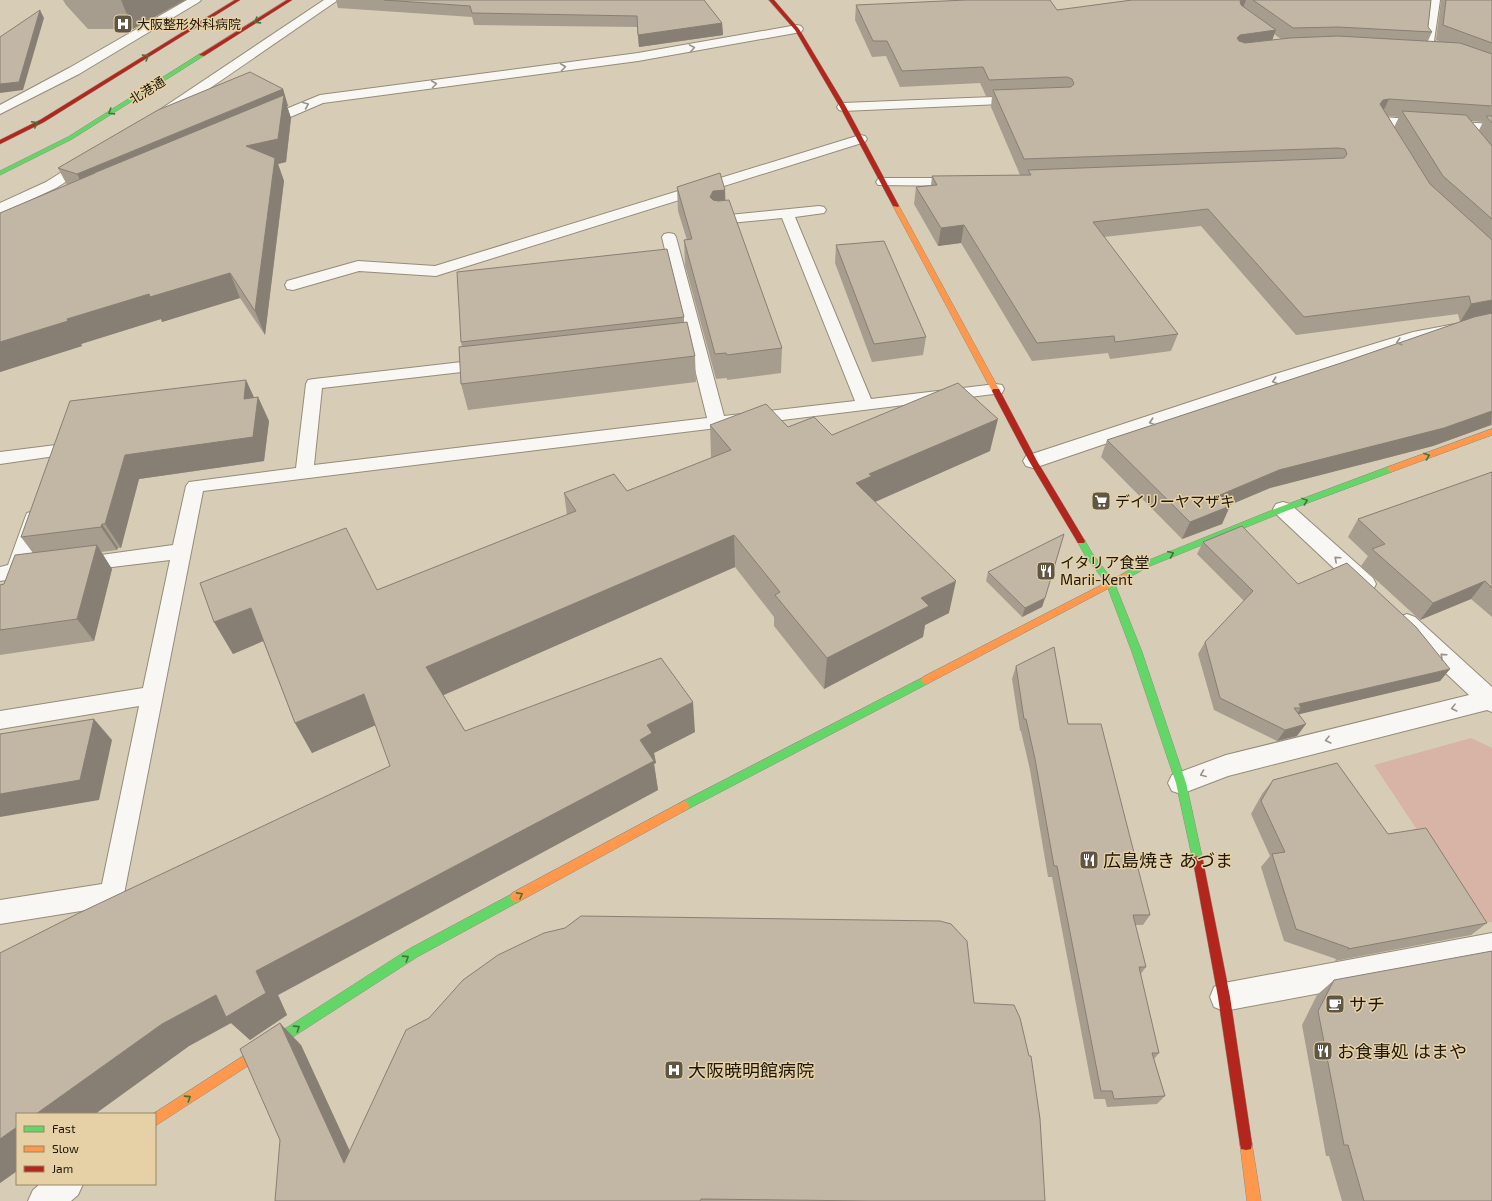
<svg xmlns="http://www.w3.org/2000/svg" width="1492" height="1201" font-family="'Exo 2','Noto Sans JP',sans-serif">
  <rect width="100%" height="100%" fill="#d7ccb5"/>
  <path fill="#d8b4a6" d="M 1471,738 L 1492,748 L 1492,922 L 1479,923 L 1374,765 Z"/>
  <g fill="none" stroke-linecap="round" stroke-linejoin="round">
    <defs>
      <g id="lane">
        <path d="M 1019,96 L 1023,97 L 1025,100 L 1023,103 L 843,111 L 839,110 L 837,107 L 839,104 L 843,103 Z"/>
        <path d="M 883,178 L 959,178 L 964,179 L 966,182 L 964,185 L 959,186 L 878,185 L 876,182 L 878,179 Z"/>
        <path d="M 819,206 L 824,207 L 826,210 L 824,213 L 795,217 L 871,399 L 996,384 L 1002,385 L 1004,389 L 1002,393 L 203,491 L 124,894 L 121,902 L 112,906 L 0,924 L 0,900 L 102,884 L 139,706 L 0,729 L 0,711 L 143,688 L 170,560 L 79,571 L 72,569 L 69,564 L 72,559 L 173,545 L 186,486 L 189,482 L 296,468 L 306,384 L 308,380 L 314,379 L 488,359 L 494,360 L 496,364 L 494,368 L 488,369 L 322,388 L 314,465 L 707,418 L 689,345 L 665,348 L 659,346 L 657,343 L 659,340 L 687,336 L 668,262 L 643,265 L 638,264 L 636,261 L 638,258 L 666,254 L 662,237 L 664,234 L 669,233 L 674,234 L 676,237 L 724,416 L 855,401 L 782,218 L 719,224 L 714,223 L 712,220 L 714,217 L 719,216 Z"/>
        <path d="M 56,445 L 62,447 L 65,451 L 62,455 L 0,464 L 0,452 Z"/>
        <path d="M 34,511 L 41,513 L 43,518 L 29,563 L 36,562 L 43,564 L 46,569 L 43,574 L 0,581 L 0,567 L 8,565 L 25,518 L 27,513 Z"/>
      </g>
      <g id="street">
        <path d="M 187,0 L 201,0 L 199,2 L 79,74 L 0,114 L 0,105 L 69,68 Z"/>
        <path d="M 324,0 L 338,0 L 165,119 L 155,119 L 153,116 L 155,113 Z"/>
        <path d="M 1428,0 L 1440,0 L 1434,41 L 1492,64 L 1492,72 L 1424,46 L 1422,43 Z"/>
        <path d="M 797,25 L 801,26 L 803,29 L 801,32 L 638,61 L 323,103 L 267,127 L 262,128 L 257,127 L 255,124 L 257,121 L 320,95 L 638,53 Z"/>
        <path d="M 1381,117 L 1492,124 L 1492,132 L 1391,126 L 1398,137 L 1396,140 L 1391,141 L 1386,140 L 1374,121 L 1376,118 Z"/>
        <path d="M 860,135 L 865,136 L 867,139 L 865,142 L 442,274 L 436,276 L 359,271 L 293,290 L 287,289 L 285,285 L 287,281 L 358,261 L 435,266 Z"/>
        <path d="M 89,157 L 94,158 L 96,161 L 94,164 L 56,188 L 0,214 L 0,203 L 46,182 L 84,158 Z"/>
        <path d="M 1492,317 L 1492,327 L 1422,341 L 1284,383 L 1040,466 L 1033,468 L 1026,466 L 1023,461 L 1026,456 L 1272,375 L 1413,332 Z"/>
        <path d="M 1283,502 L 1290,504 L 1373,578 L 1376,584 L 1373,590 L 1365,592 L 1357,590 L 1276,514 L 1273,509 L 1276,504 Z"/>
        <path d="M 1407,614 L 1415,617 L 1492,687 L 1492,712 L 1487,710 L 1228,776 L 1181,794 L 1172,791 L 1168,783 L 1172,775 L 1226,755 L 1469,695 L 1399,629 L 1396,623 L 1399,617 Z"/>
        <path d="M 1492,933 L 1492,961 L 1224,1011 L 1214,1007 L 1210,997 L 1214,987 L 1224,983 Z"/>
        <path d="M 40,1184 L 83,1184 L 78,1195 L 71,1201 L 28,1201 L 33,1190 Z"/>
      </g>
      <g id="fast">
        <path d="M 200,54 L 205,55 L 72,139 L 0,175 L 0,171 L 68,137 Z"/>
        <path d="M 1391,466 L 1395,469 L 1394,471 L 1286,511 L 1150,566 L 1128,578 L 1125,579 L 1121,576 L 1122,574 L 1144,562 L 1280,507 Z"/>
        <path d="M 1081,538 L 1084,539 L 1092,553 L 1114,582 L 1142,652 L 1186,783 L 1203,861 L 1202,865 L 1198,866 L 1194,865 L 1193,861 L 1176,783 L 1132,652 L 1106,583 L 1086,557 L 1077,541 Z"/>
        <path d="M 926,676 L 929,677 L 931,680 L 929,683 L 688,809 L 684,811 L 680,809 L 679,806 L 680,803 Z"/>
        <path d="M 516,892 L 520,893 L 522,897 L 520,901 L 417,957 L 288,1040 L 284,1042 L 280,1040 L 278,1036 L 280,1032 L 409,949 Z"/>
      </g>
      <g id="slow">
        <path d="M 894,205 L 899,206 L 1000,391 L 999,393 L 993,393 L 992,391 L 893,206 Z"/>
        <path d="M 1492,429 L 1492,435 L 1394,471 L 1391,472 L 1387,469 L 1388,467 Z"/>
        <path d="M 1125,573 L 1128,574 L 1129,576 L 1128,578 L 929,683 L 926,684 L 923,683 L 921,680 L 923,677 Z"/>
        <path d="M 684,801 L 688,803 L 689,806 L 688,809 L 520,901 L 516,902 L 512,901 L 510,897 L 512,893 Z"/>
        <path d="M 284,1030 L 288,1032 L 290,1036 L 288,1040 L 155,1126 L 155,1114 L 153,1114 Z"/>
        <path d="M 1246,1138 L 1251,1139 L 1252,1144 L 1261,1201 L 1247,1201 L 1240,1144 L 1241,1139 Z"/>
      </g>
      <g id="jam">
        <path d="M 235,0 L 240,0 L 44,122 L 0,144 L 0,140 L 40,120 Z"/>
        <path d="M 287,0 L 292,0 L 204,56 L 199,55 Z"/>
        <path d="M 769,0 L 774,0 L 799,29 L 846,107 L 899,206 L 898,207 L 893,206 L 840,107 L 795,30 Z"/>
        <path d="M 993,389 L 999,389 L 1000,391 L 1037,461 L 1085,541 L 1084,543 L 1078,543 L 1029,461 L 992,391 Z"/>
        <path d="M 1198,856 L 1202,857 L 1203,861 L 1230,997 L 1252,1144 L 1251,1149 L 1246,1150 L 1241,1149 L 1240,1144 L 1218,997 L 1193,861 L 1194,857 Z"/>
      </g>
    </defs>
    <use href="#lane" stroke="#948c7a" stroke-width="2"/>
    <use href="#street" stroke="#948c7a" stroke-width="2"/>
    <use href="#fast" stroke="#948c7a" stroke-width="1"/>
    <use href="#slow" stroke="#948c7a" stroke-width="1"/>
    <use href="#jam" stroke="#948c7a" stroke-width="1"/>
    <use href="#lane" fill="#f9f7f4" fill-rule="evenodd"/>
    <use href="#street" fill="#f9f7f4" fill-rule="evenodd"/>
    <use href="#fast" fill="#63d668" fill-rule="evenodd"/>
    <use href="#slow" fill="#ff974d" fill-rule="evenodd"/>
    <use href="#jam" fill="#b3261e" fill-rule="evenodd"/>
  </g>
  <g fill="#a79d8e" fill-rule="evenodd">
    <path d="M 63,0 L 185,0 L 133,29 L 88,29 L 66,5 Z"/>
    <path d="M 336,0 L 704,0 L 722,23 L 723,35 L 639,47 L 637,27 L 474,25 L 472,17 L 338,8 Z"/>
    <path d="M 1127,0 L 1431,0 L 1428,27 L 1432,32 L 1428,41 L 1439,41 L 1436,40 L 1441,0 L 1492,0 L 1492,425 L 1491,425 L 1433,446 L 1270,488 L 1229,505 L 1230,506 L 1222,524 L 1182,539 L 1101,457 L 1107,440 L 1344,362 L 1460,322 L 1458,314 L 1296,335 L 1201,226 L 1104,237 L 1178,334 L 1171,351 L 1110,359 L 1108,353 L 1032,361 L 961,243 L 938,246 L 914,204 L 916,187 L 931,185 L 932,176 L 1020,175 L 991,107 L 992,96 L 986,96 L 980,83 L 900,87 L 886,56 L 872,57 L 855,20 L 856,5 L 1057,10 L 1127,1 ZM 1274,34 L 1278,37 L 1281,39 L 1272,40 ZM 1388,116 L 1399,117 L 1394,127 ZM 1471,121 L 1483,122 L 1479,130 Z"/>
    <path d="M 283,89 L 288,106 L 287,106 L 291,118 L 286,162 L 278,164 L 284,181 L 265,335 L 240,298 L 162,322 L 161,319 L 81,344 L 82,346 L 0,372 L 0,213 L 67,185 L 58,168 Z"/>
    <path d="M 677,187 L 726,201 L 782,348 L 781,373 L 727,380 L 727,378 L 716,379 L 685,265 L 684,240 L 687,240 L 678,211 Z"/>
    <path d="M 836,245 L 926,337 L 923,355 L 872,362 L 835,263 Z"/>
    <path d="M 684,317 L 684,322 L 695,356 L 696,382 L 468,410 L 461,384 L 462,347 L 461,342 Z"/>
    <path d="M 246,380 L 254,398 L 258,397 L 269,421 L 264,461 L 139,479 L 121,548 L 118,548 L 117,550 L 101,552 L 112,569 L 94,641 L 0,655 L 0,585 L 4,584 L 33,553 L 21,537 Z"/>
    <path d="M 710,425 L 788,427 L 832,435 L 990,451 L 875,502 L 949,613 L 925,625 L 923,637 L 824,689 L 774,626 L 774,617 L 735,567 L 443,695 L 465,731 L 695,732 L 654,753 L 656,763 L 654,764 L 658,790 L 278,995 L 287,1015 L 250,1040 L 231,1023 L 189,1046 L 95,1114 L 17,1114 L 17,1171 L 0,1183 L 0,953 L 390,766 L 376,725 L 312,753 L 295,723 L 263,641 L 233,654 L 214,622 L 377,590 L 567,515 L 564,493 L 627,491 L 711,458 Z"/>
    <path d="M 1492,472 L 1492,617 L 1471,599 L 1420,620 L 1361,566 L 1368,556 L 1348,537 L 1358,519 Z"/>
    <path d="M 1203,542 L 1298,584 L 1450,669 L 1440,681 L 1298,714 L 1297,736 L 1277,741 L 1214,710 L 1198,654 L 1205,642 L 1244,601 L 1197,554 Z"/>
    <path d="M 988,572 L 1045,598 L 1042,607 L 1022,617 L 986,581 Z"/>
    <path d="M 1016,666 L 1068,724 L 1150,915 L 1143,925 L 1135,925 L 1146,967 L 1140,975 L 1159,1053 L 1154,1059 L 1165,1096 L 1157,1104 L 1107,1107 L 1105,1099 L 1094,1099 L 1052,877 L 1048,877 L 1030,770 L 1021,731 L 1020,731 L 1012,679 Z"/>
    <path d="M 1273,780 L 1388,834 L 1487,923 L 1471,935 L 1335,961 L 1336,959 L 1284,941 L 1261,867 L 1270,856 L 1251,814 L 1262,794 Z"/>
    <path d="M 1334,980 L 1492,1201 L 1342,1201 L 1329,1156 L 1326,1156 L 1302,1025 L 1317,995 Z"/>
    <path d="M 974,1003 L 1045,1201 L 275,1201 L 301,1045 L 350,1151 Z"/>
  </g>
  <g fill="#887f74">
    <path d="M 121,0 L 185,0 L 133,29 Z"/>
    <path d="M 1242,0 L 1246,0 L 1241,13 L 1240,1 Z"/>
    <path d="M 40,10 L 44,18 L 23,90 L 0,93 L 0,84 Z"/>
    <path d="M 722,23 L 723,35 L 639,47 L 638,35 Z"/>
    <path d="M 1276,30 L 1270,46 L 1235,51 L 1237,38 L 1240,35 Z"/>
    <path d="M 283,89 L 288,106 L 287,106 L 291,118 L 286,162 L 278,164 L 284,181 L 265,335 L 255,311 L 274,165 L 94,173 L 100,185 L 86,191 L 77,174 Z"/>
    <path d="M 1389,99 L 1381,116 L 1380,104 L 1383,100 Z"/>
    <path d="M 725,190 L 726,214 L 710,197 L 713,191 Z"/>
    <path d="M 964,225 L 961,243 L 938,246 L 941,228 Z"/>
    <path d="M 230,273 L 240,298 L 162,322 L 161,319 L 81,344 L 82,346 L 0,372 L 0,342 L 67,319 L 149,294 Z"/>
    <path d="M 1492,300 L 1492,316 L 1460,322 L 1471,304 Z"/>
    <path d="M 246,380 L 257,404 L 258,397 L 269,421 L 264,461 L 139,479 L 121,548 L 105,524 L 125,455 L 244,399 Z"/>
    <path d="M 1492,411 L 1491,425 L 1433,446 L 1270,488 L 1211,513 L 1220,495 L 1279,470 Z"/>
    <path d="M 998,419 L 990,451 L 868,505 L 856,483 L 869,474 Z"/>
    <path d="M 1230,506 L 1222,524 L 1182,539 L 1190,522 Z"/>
    <path d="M 102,524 L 118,548 L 117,550 L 101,527 Z"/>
    <path d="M 734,535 L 735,567 L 437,698 L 426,667 Z"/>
    <path d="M 97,545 L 112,569 L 94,641 L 77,619 Z"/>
    <path d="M 956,581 L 949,613 L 925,625 L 923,637 L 824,689 L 827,658 L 921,598 Z"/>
    <path d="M 1485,581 L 1471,599 L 1420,620 L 1433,603 Z"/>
    <path d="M 1045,598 L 1042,607 L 1022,617 L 1025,608 Z"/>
    <path d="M 251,608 L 268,639 L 233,654 L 214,622 Z"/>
    <path d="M 1450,669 L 1440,681 L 1296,715 L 1301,708 L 1299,704 Z"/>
    <path d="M 364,694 L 378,724 L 312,753 L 295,723 Z"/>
    <path d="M 693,702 L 695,732 L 654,753 L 656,763 L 654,764 L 658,790 L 278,995 L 287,1015 L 250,1040 L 231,1023 L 189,1046 L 95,1114 L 36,1114 L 162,1024 L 256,971 L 640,740 L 647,725 Z"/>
    <path d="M 94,719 L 112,740 L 99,800 L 0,817 L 0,794 Z"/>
    <path d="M 1306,724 L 1297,736 L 1277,741 L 1285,730 Z"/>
    <path d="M 280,1023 L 301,1045 L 363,1180 L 344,1163 Z"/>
    <path d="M 17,1127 L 17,1171 L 0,1183 L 0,1139 Z"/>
  </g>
  <g fill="#c2b6a5" stroke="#887f74">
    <path d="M 384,0 L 704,0 L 722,23 L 638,35 L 637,16 L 472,13 L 470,6 Z"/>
    <path d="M 966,0 L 1050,0 L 1057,10 L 1132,0 L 1242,0 L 1240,1 L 1241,5 L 1276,30 L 1240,35 L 1237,38 L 1239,41 L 1245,43 L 1290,38 L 1338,36 L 1460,43 L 1492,54 L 1492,106 L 1389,99 L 1383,100 L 1380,104 L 1430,184 L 1492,240 L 1492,300 L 1471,304 L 1469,296 L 1304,317 L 1208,209 L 1093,222 L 1178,334 L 1115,342 L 1114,336 L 1037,343 L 964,225 L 941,228 L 916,187 L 937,185 L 932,176 L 1031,175 L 1028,170 L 1344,158 L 1347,154 L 1345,149 L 1338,148 L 1024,159 L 993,90 L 1071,87 L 1074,84 L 1072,79 L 1067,77 L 989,80 L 983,67 L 902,71 L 887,41 L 873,41 L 856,5 Z"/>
    <path d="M 1253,0 L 1431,0 L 1428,27 L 1432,32 L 1338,27 L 1293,28 Z"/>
    <path d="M 1446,0 L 1492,0 L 1492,43 L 1443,25 Z"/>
    <path d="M 40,10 L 19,82 L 0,84 L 0,37 Z"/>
    <path d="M 250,72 L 283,89 L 77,174 L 58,168 L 158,110 Z"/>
    <path d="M 284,95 L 278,139 L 246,146 L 275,158 L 255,311 L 230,273 L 150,297 L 149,294 L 67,319 L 68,321 L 0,342 L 0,213 L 95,173 L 94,173 Z"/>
    <path d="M 1402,111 L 1466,115 L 1492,146 L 1492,219 L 1443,176 Z"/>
    <path d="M 1486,116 L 1492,116 L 1492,123 Z"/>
    <path d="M 720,173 L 725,190 L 713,191 L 710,197 L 713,200 L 718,201 L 729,200 L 782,348 L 727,355 L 726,353 L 715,354 L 684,240 L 692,239 L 677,187 Z"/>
    <path d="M 884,241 L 926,337 L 874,344 L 836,245 Z"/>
    <path d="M 667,249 L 684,317 L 461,342 L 457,272 Z"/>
    <path d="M 1492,313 L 1492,411 L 1444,428 L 1279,470 L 1220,495 L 1230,506 L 1190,522 L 1107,440 L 1344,362 L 1474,317 Z"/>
    <path d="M 687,322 L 695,356 L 461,384 L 459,347 Z"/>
    <path d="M 246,380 L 244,399 L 258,397 L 253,437 L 125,455 L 105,524 L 102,524 L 101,527 L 21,537 L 70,401 Z"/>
    <path d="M 958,383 L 998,419 L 869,474 L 872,476 L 856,483 L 956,581 L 921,598 L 929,606 L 827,658 L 775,595 L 780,592 L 734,535 L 426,667 L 465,731 L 661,658 L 693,702 L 647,725 L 652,733 L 640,740 L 654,761 L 256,971 L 266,993 L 226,1017 L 216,995 L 162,1024 L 36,1114 L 17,1114 L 17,1127 L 0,1139 L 0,953 L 79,913 L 390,766 L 364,694 L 295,723 L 251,608 L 214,622 L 200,583 L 346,528 L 377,590 L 576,511 L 564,493 L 614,474 L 627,491 L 731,450 L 710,425 L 766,404 L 788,427 L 814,417 L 832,435 Z"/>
    <path d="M 1492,472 L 1492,588 L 1485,581 L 1433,603 L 1372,549 L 1385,544 L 1358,519 Z"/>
    <path d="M 1242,526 L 1298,584 L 1347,563 L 1416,627 L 1450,669 L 1299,704 L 1301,708 L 1294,708 L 1306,724 L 1285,730 L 1220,698 L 1205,642 L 1253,591 L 1203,542 Z"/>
    <path d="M 1064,534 L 1045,598 L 1025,608 L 988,572 Z"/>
    <path d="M 97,545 L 77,619 L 0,630 L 0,585 L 4,584 L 15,555 Z"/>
    <path d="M 1054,647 L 1068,724 L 1101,724 L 1150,915 L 1133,915 L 1146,967 L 1139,967 L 1159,1053 L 1152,1053 L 1165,1096 L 1114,1099 L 1112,1091 L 1101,1091 L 1057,866 L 1054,866 L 1035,759 L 1026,719 L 1024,719 L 1016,666 Z"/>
    <path d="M 94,719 L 80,780 L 0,794 L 0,734 Z"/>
    <path d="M 1337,763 L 1388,834 L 1426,828 L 1487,923 L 1348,949 L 1349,948 L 1296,929 L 1272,854 L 1285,852 L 1261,801 L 1273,780 Z"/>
    <path d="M 581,916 L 940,921 L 951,924 L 967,941 L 974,1003 L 1014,1005 L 1020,1018 L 1029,1056 L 1031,1056 L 1040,1119 L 1045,1201 L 869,1201 L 701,1199 L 700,1201 L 275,1201 L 280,1140 L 240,1049 L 280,1023 L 344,1163 L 406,1030 L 429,1018 L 463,980 L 498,955 L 544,933 L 565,928 Z"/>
    <path d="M 1492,951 L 1492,1201 L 1364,1201 L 1348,1145 L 1344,1145 L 1318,1011 L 1334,980 Z"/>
  </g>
  <defs><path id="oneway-chevron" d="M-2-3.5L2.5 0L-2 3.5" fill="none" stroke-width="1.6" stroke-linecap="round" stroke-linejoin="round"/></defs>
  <g stroke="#407638">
    <use href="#oneway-chevron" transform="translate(257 21) rotate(148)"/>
    <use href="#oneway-chevron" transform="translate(146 57) rotate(-32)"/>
    <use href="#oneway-chevron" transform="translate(111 112) rotate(148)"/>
    <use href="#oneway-chevron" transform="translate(35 124) rotate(-27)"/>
    <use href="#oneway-chevron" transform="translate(1427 456) rotate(-20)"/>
    <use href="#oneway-chevron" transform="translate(1305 501) rotate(-20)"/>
    <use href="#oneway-chevron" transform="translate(1171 554) rotate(-22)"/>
    <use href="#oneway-chevron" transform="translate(520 895) rotate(-29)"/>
    <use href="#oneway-chevron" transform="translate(406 958) rotate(-33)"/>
    <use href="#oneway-chevron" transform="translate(297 1028) rotate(-33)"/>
    <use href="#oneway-chevron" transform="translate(188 1098) rotate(-33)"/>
  </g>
  <g stroke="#969289">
    <use href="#oneway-chevron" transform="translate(692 48) rotate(-10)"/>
    <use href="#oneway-chevron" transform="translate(563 67) rotate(-7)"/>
    <use href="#oneway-chevron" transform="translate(434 84) rotate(-7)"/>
    <use href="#oneway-chevron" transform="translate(306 105) rotate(-23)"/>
    <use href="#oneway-chevron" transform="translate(1399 342) rotate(163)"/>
    <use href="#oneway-chevron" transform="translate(1275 381) rotate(162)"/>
    <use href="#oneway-chevron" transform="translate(1152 422) rotate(162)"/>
    <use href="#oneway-chevron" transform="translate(1337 559) rotate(-138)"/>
    <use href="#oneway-chevron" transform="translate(1443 656) rotate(-138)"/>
    <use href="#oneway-chevron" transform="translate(1454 708) rotate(166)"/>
    <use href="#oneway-chevron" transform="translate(1328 740) rotate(166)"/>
    <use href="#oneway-chevron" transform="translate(1203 774) rotate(159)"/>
  </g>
  <defs>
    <symbol id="hospital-square" viewBox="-11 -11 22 22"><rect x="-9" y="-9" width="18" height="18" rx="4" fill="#5f5644" stroke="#e6d1a6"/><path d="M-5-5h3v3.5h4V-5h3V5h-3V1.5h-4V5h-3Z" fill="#fff"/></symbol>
    <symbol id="supermarket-square" viewBox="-11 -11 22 22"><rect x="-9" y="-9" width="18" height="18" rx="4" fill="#5f5644" stroke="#e6d1a6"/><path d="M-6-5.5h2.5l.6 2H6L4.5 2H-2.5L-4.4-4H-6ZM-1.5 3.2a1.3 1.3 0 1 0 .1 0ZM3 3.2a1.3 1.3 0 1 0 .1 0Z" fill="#fff"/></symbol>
    <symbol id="restaurant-square" viewBox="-11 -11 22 22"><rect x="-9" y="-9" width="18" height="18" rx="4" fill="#5f5644" stroke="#e6d1a6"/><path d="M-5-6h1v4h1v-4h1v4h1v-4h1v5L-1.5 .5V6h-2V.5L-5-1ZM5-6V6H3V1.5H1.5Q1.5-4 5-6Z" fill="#fff"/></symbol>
    <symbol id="cafe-square" viewBox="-11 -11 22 22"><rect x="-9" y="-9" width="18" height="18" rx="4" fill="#5f5644" stroke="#e6d1a6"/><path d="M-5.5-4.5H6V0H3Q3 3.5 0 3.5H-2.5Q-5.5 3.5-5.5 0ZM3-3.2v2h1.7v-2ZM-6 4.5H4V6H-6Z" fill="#fff"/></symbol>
  </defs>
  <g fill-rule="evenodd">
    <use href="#hospital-square" x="112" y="13" width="22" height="22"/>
    <use href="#supermarket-square" x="1090" y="490" width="22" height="22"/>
    <use href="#restaurant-square" x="1035" y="560" width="22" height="22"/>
    <use href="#restaurant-square" x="1078" y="849" width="22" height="22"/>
    <use href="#cafe-square" x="1324" y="993" width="22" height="22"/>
    <use href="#restaurant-square" x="1312" y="1040" width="22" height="22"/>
    <use href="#hospital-square" x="663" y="1059" width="22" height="22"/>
  </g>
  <g text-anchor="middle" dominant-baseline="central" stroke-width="3" stroke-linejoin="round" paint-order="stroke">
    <g font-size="13" fill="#1e1707" stroke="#e6d1a6" text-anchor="start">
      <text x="137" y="24">大阪整形外科病院</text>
    </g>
    <g font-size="13" fill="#1e1707" stroke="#e6d1a6">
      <text transform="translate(147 90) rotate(-32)">北港通</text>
    </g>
    <g font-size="15" fill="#1e1707" stroke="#e6d1a6" text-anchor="start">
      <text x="1115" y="501">デイリーヤマザキ</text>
      <text x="1060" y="562">イタリア食堂<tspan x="1060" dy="17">Marii-Kent</tspan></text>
    </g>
    <g font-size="18" fill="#1e1707" stroke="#e6d1a6" text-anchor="start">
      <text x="1103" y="860">広島焼き あづま</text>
      <text x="1349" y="1004">サチ</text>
      <text x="1337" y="1051">お食事処 はまや</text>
      <text x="688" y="1070">大阪暁明館病院</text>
    </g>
  </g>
  <rect x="16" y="1113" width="140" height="72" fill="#e6d1a6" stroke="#968766"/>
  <rect x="24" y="1126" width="20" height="6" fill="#63d668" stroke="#968766"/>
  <text x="52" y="1133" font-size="12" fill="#1e1707">Fast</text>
  <rect x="24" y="1146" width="20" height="6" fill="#ff974d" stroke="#968766"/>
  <text x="52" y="1153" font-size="12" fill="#1e1707">Slow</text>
  <rect x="24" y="1166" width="20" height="6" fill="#b3261e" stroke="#968766"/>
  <text x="52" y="1173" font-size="12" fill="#1e1707">Jam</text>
</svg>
